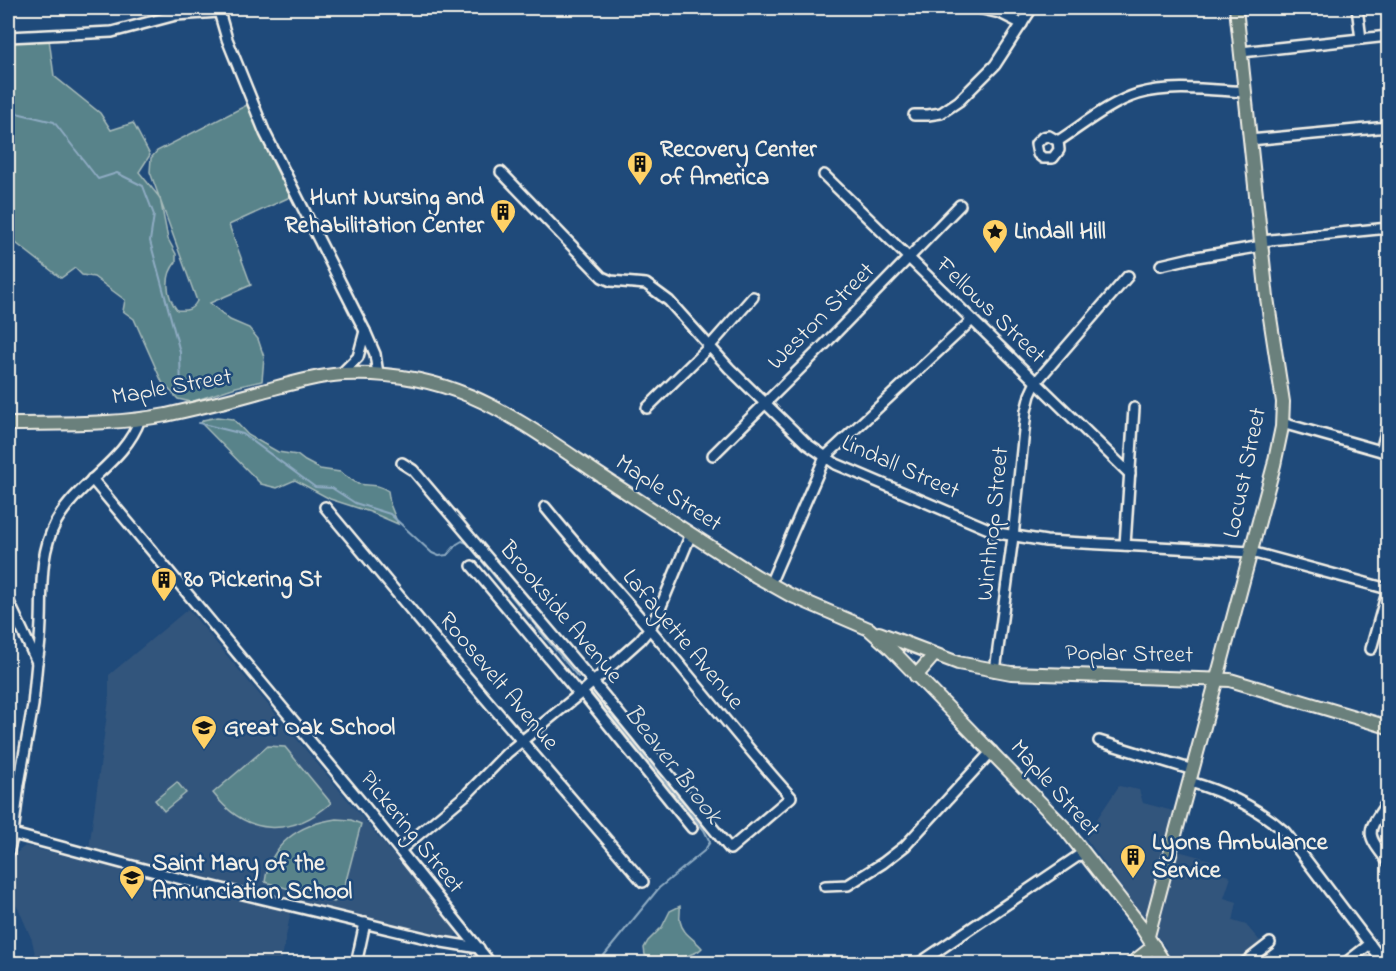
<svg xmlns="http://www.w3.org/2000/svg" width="1396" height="971" font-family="'Indie Flower',sans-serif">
  <rect width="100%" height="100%" fill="#1f4a7a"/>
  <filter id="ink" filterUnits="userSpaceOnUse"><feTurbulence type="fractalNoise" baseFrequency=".0167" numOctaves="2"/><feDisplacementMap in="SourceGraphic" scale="12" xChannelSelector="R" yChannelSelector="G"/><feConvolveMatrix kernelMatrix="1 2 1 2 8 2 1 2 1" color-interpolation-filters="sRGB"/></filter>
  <g filter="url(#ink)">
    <g fill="#33557c">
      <path d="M 188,609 L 458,932 L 454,938 L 449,939 L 89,849 L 109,699 L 109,675 Z"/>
      <path d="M 1119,786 L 1139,790 L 1143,803 L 1188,815 L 1178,851 L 1211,860 L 1208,869 L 1231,877 L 1224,898 L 1237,902 L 1233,921 L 1246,925 L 1279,963 L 1144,963 L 1166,948 L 1085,837 Z"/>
      <path d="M 25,846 L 291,910 L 281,963 L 37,963 L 32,940 L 19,910 L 8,893 L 9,868 L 15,854 Z"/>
    </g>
    <g fill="#58838a" stroke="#a6bab9" stroke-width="1.5">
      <path d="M 49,39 L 54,76 L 100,113 L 111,130 L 133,123 L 150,155 L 139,172 L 160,198 L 168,239 L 176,254 L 176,262 C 164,276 166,296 177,310 C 187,311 192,310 197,301 L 150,172 L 151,158 L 157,151 L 247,105 L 280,172 L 290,197 L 229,225 L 251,285 L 210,303 L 230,320 L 249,328 L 258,339 L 264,357 L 262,381 L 236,387 L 191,402 L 178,399 L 162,382 L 134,319 L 123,311 L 125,300 L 94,277 L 82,275 L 75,268 L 61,278 L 8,237 L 8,76 L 13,73 L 11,43 Z"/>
      <path d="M 217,417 L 233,419 L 248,435 L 278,452 L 297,455 L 305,461 L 320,469 L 340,472 L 358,484 C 369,486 377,483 388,491 L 390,504 L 398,524 L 370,512 L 330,499 L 295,480 L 277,488 L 261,484 L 201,423 L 203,420 Z"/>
      <path d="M 268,746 L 285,747 L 331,803 C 291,838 246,836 213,793 Z"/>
      <path d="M 177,782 L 186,793 L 164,811 L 155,800 Z"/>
      <path d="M 336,819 L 351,820 L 361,824 L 342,896 L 334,902 L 265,882 C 270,843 300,824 336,819 Z"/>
      <path d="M 680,906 C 681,911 679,916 680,921 C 683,935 694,938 702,948 C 697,954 691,953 685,957 C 671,965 658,966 645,955 L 644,948 L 648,941 L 662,927 L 670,911 Z"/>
    </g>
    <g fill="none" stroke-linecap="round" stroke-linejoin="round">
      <g stroke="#8eabc2" stroke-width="2">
        <path d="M 8,111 L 54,122 L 98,179 L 117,173 L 143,186 L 154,215 L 150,241 L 180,352 L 181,392"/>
        <path d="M 199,423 L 243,434 L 315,487 L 332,488 L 355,503 L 390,514 L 432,553 L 439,556 L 447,555 L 457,544 L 462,541 L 467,543 L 578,677"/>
        <path d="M 592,693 L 704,830 L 710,842 L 704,851 L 659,888 L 597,964"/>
      </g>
      <defs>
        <g id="minor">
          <path d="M 218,8 L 227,39 L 265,133 L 365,331 L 375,354 L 378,374"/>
          <path d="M 978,8 L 1000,13 L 1022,24"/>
          <path d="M 1357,8 L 1361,39"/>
          <path d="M 8,37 L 112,32 L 176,15 L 219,12"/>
          <path d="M 1241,52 L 1388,36"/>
          <path d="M 914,115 L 928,115 L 941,113 L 959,101 L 995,65 L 1032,8"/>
          <path d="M 1250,140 L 1388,127"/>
          <path d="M 1058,141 L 1059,150 L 1053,158 L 1043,158 L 1038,154 L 1036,144 L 1043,137 L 1049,136 L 1058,141 C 1083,125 1109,103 1138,94 C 1172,84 1211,90 1245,92"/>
          <path d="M 501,172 L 602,277 L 611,281 L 646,284 L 669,301 L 729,368 L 807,444 L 836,464 L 998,533 L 1046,541 L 1251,552 L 1388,589"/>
          <path d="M 824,175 L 1130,474"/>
          <path d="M 1261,241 L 1388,228"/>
          <path d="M 1161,265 L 1191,258 L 1262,246"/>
          <path d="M 341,374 L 358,357 L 365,331"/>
          <path d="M 647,408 L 709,347 L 753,297"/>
          <path d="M 1282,423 L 1388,453"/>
          <path d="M 1381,451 L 1388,424"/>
          <path d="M 713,455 L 824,345 L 960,205"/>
          <path d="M 402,463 L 413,470 L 593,682 L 730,849 L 791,797 C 742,743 697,684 650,629 C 615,588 579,549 545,507"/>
          <path d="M 92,479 L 361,802 L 491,964"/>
          <path d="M 325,507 L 461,670 L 643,882"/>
          <path d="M 1125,545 L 1134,408"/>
          <path d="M 472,566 L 579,694"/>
          <path d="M 770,584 L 825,457 L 972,320"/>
          <path d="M 8,600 L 37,662 L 33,705 L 19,784 L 13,834 L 8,853"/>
          <path d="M 1371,649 L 1388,589"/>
          <path d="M 37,662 C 47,615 33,565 56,522 C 78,482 125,462 140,419"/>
          <path d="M 995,671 L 1013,537 L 1026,411 L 1030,395 L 1036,382 L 1128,276"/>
          <path d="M 582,692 L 692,828"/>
          <path d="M 1099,741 L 1193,770"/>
          <path d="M 1190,782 C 1225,792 1258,808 1285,832 L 1385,964"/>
          <path d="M 1388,801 C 1367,833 1364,831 1388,862"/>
          <path d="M 13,834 L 185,880 L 442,942 L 479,948"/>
          <path d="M 400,850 L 468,793 L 507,753 L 582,692 L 640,640 L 650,628 L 659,611 L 691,534"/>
          <path d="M 825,886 L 848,885 L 883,863 L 905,846 L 992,751"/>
          <path d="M 356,964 L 365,923"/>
          <path d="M 918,964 L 1084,852"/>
          <path d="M 1243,964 L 1270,943"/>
          <path d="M 1344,964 L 1370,944"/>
        </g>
        <g id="major">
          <path d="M 8,424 C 60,423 115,425 166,415 C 197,408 228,401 259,392 C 286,385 315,376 343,374 C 456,369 515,418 603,477 C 654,511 705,543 756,576 L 790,595 L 869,629 L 889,647 L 1063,826 L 1140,925 L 1165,964"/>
          <path d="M 879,633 L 958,663 L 1011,673 L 1230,680 L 1388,727"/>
          <path d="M 916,676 L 934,655"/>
          <path d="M 1148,936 L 1274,465 L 1282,427 L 1283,402 L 1267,298 L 1236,8"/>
          <path d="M 1131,964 L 1154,946"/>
        </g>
      </defs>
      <use href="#minor" stroke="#f4f1e8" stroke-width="14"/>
      <use href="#major" stroke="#f4f1e8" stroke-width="16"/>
      <use href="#minor" stroke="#1f4a7a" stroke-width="9"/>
      <use href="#major" stroke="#6a807c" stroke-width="12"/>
    </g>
  </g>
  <defs>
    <symbol id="building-pin" viewBox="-11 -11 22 30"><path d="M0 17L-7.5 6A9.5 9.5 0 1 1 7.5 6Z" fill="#ffd166" stroke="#1f4a7a"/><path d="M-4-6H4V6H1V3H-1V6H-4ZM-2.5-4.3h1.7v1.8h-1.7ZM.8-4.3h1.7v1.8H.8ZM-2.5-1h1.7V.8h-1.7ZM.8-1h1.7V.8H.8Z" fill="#111"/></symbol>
    <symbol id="sight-pin" viewBox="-11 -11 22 30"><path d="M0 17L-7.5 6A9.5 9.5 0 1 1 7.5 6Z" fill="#ffd166" stroke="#1f4a7a"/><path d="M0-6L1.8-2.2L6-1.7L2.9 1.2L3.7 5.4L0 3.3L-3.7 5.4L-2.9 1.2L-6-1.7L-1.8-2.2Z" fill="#111"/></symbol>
    <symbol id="school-pin" viewBox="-11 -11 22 30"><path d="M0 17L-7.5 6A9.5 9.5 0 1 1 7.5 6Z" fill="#ffd166" stroke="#1f4a7a"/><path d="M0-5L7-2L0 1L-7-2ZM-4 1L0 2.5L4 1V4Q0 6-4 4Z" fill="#111"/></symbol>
  </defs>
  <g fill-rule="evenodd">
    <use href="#building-pin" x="625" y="149" width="30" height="40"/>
    <use href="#building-pin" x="488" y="197" width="30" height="40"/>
    <use href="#sight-pin" x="980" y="217" width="30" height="40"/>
    <use href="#building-pin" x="149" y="565" width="30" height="40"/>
    <use href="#school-pin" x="189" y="713" width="30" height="40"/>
    <use href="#building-pin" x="1118" y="842" width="30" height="40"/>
    <use href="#school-pin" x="117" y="863" width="30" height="40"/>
  </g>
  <g text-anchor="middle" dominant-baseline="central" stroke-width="5" stroke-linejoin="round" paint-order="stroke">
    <g font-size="24" font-weight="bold" fill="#f4f1e8" stroke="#1f4a7a" text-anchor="start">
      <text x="660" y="150">Recovery Center<tspan x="660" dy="28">of America</tspan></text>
      <text x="484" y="198" text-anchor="end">Hunt Nursing and<tspan x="484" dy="28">Rehabilitation Center</tspan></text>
      <text x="1014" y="232">Lindall Hill</text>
      <text x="184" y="580">80 Pickering St</text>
      <text x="224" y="728">Great Oak School</text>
      <text x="1152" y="843">Lyons Ambulance<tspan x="1152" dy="28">Service</tspan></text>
      <text x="152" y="864">Saint Mary of the<tspan x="152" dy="28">Annunciation School</tspan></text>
    </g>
    <g font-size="24" fill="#f4f1e8" stroke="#1f4a7a">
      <text transform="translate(990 311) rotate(44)">Fellows Street</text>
      <text transform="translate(822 317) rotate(-45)">Weston Street</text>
      <text transform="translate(172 388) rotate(-10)">Maple Street</text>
      <text transform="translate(900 468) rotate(24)">Lindall Street</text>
      <text transform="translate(1246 473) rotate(-78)">Locust Street</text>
      <text transform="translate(668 494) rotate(33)">Maple Street</text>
      <text transform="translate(994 524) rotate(-84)">Winthrop Street</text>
      <text transform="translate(560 613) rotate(50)">Brookside Avenue</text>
      <text transform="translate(682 640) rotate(50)">Lafayette Avenue</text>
      <text transform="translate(1129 655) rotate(1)">Poplar Street</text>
      <text transform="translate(498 682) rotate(50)">Roosevelt Avenue</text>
      <text transform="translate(1054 789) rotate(48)">Maple Street</text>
      <text transform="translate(411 833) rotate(51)">Pickering Street</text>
    </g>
    <g font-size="26" font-style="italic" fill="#dadfde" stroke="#1f4a7a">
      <text transform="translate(672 765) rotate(52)">Beaver Brook</text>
    </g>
  </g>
  <rect width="1396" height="971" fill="none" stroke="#1f4a7a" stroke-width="30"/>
  <rect x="15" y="15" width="1366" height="941" fill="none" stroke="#f4f1e8" stroke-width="2" filter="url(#ink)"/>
</svg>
